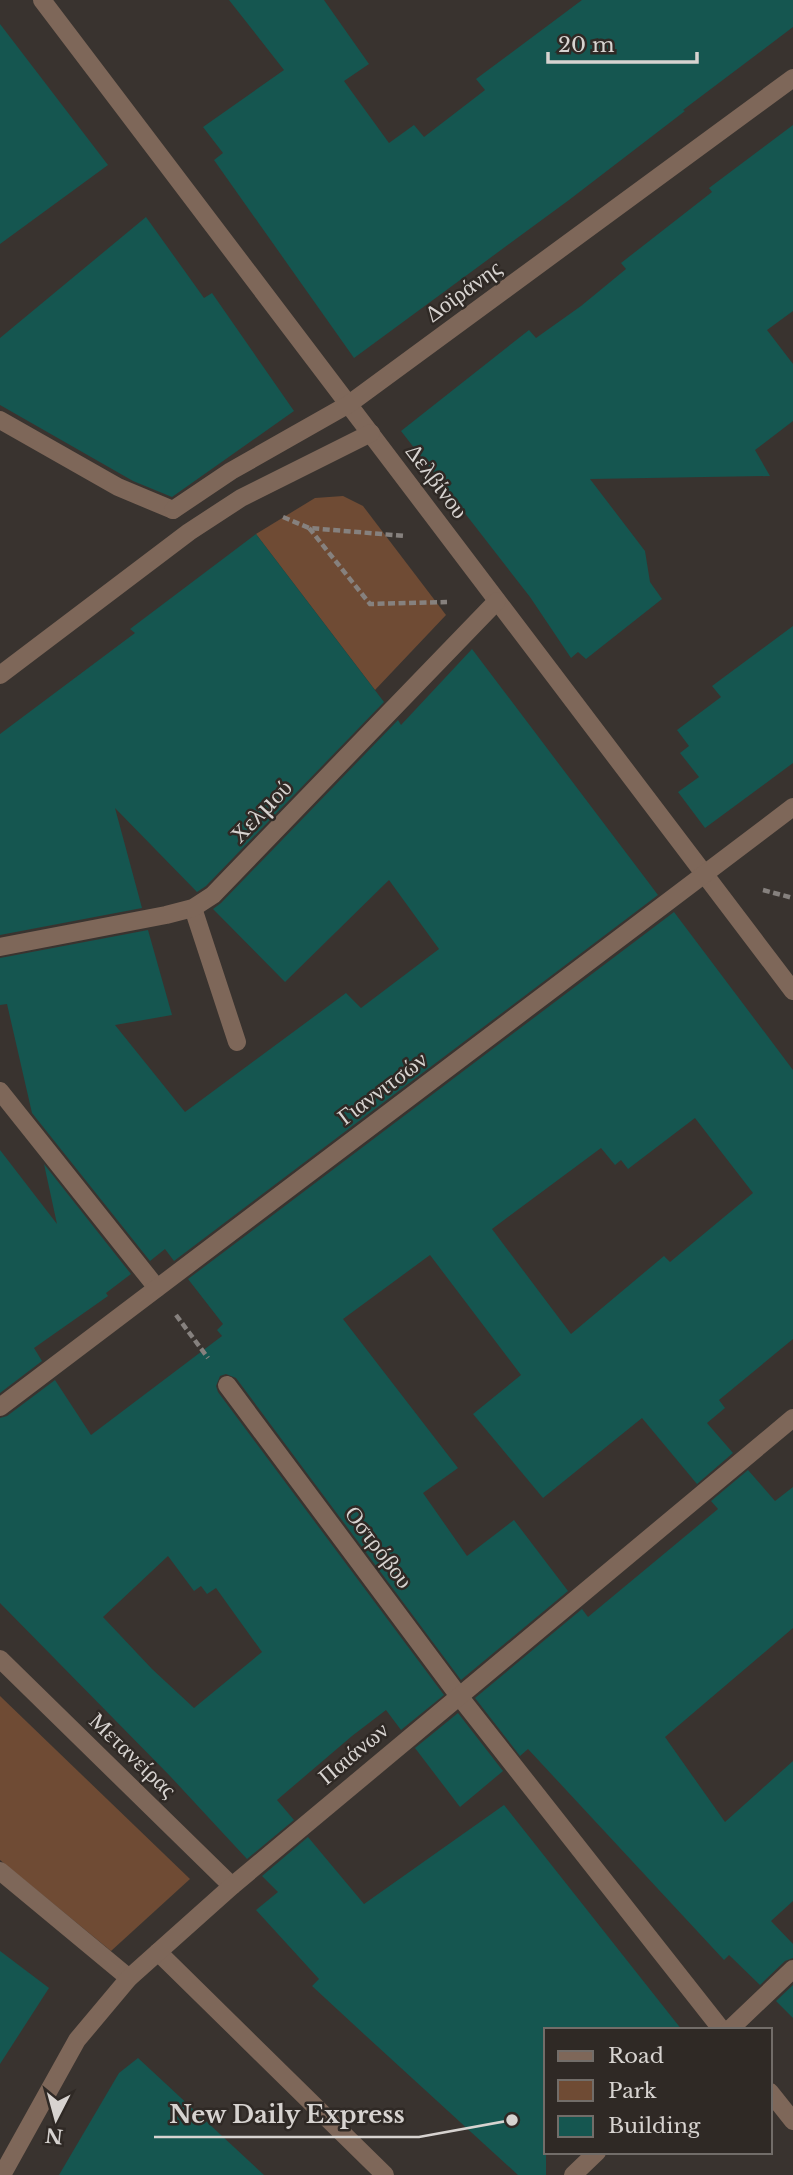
<svg xmlns="http://www.w3.org/2000/svg" width="793" height="2175" font-family="'Libre Baskerville',serif">
  <rect width="100%" height="100%" fill="#39332f"/>
  <g fill="#6f4b34">
    <path d="M 343,496 L 363,506 L 446,615 L 375,690 L 256,534 L 315,498 Z"/>
    <path d="M 0,1696 L 190,1879 L 111,1951 L 0,1860 Z"/>
  </g>
  <g fill="#155650" fill-rule="evenodd">
    <path d="M 229,0 L 324,0 L 369,64 L 344,81 L 389,143 L 414,125 L 424,137 L 485,90 L 476,79 L 582,0 L 793,0 L 793,27 L 683,110 L 685,111 L 569,200 L 354,358 L 214,160 L 223,153 L 203,127 L 284,70 Z"/>
    <path d="M 0,24 L 108,165 L 0,244 Z"/>
    <path d="M 793,125 L 793,311 L 767,330 L 793,364 L 793,421 L 755,450 L 770,476 L 590,479 L 645,551 L 650,582 L 662,599 L 586,659 L 578,652 L 571,658 L 530,597 L 401,431 L 529,330 L 536,338 L 581,306 L 626,269 L 621,263 L 712,192 L 709,188 Z"/>
    <path d="M 146,217 L 204,298 L 212,293 L 294,411 L 172,497 L 133,481 L 0,405 L 0,338 Z"/>
    <path d="M 256,534 L 384,702 L 206,886 L 197,892 L 115,808 L 142,908 L 0,935 L 0,734 L 135,633 L 130,629 Z"/>
    <path d="M 793,626 L 793,763 L 705,828 L 678,792 L 699,777 L 680,753 L 689,746 L 677,730 L 721,697 L 712,686 Z"/>
    <path d="M 472,649 L 658,895 L 174,1261 L 165,1249 L 150,1261 L 32,1113 L 7,1004 L 0,1005 L 0,958 L 148,930 L 172,1015 L 115,1025 L 185,1112 L 346,993 L 361,1008 L 439,949 L 389,880 L 285,982 L 213,909 L 221,903 L 398,720 L 401,725 Z"/>
    <path d="M 674,912 L 793,1070 L 793,1339 L 719,1400 L 725,1408 L 707,1423 L 733,1453 L 697,1484 L 642,1418 L 543,1498 L 473,1414 L 521,1375 L 430,1255 L 343,1319 L 458,1468 L 423,1493 L 467,1556 L 514,1520 L 568,1591 L 461,1680 L 236,1378 L 226,1374 L 220,1376 L 216,1386 L 218,1392 L 444,1695 L 401,1730 L 386,1710 L 352,1736 L 277,1800 L 294,1820 L 247,1859 L 170,1776 L 0,1603 L 0,1418 L 7,1416 L 55,1380 L 91,1435 L 222,1336 L 217,1330 L 223,1324 L 188,1279 ZM 695,1118 L 753,1193 L 670,1262 L 664,1256 L 571,1334 L 492,1229 L 601,1148 L 615,1165 L 621,1160 L 628,1169 ZM 168,1556 L 194,1591 L 201,1586 L 207,1594 L 216,1588 L 262,1652 L 194,1708 L 152,1669 L 103,1617 Z"/>
    <path d="M 0,1150 L 57,1224 L 44,1164 L 131,1274 L 106,1293 L 108,1296 L 34,1348 L 42,1361 L 0,1393 Z"/>
    <path d="M 748,1470 L 775,1501 L 793,1487 L 793,1628 L 665,1737 L 725,1822 L 793,1761 L 793,1901 L 771,1921 L 793,1944 L 793,1958 L 785,1961 L 760,1985 L 729,1955 L 724,1960 L 528,1749 L 520,1756 L 475,1698 L 582,1609 L 588,1617 L 718,1509 L 711,1501 Z"/>
    <path d="M 458,1713 L 503,1771 L 460,1807 L 415,1748 Z"/>
    <path d="M 504,1805 L 682,2030 L 546,2030 L 546,2175 L 518,2175 L 365,2035 L 312,1986 L 319,1979 L 256,1910 L 278,1892 L 262,1876 L 308,1837 L 364,1904 Z"/>
    <path d="M 0,1951 L 49,1988 L 0,2064 Z"/>
    <path d="M 793,1985 L 793,2018 L 776,2001 Z"/>
    <path d="M 138,2058 L 264,2175 L 59,2175 L 119,2073 Z"/>
  </g>
  <g fill="none" stroke-linecap="round" stroke-linejoin="round">
    <g stroke="#86817e" stroke-width="4.5" stroke-dasharray="7 3.5" stroke-linecap="butt">
      <path d="M 283,517 L 309,528 L 405,536"/>
      <path d="M 309,528 L 370,604 L 447,602"/>
      <path d="M 763,890 L 793,898"/>
      <path d="M 176,1315 L 208,1358"/>
    </g>
    <g stroke="#7e6759" stroke-width="18">
      <path d="M 42,0 L 793,991"/>
      <path d="M 0,420 L 118,487 L 173,510"/>
      <path d="M 173,510 L 231,471 L 349,404 L 793,78"/>
      <path d="M 0,675 L 189,532 L 241,498 L 371,433"/>
      <path d="M 193,908 L 237,1042"/>
      <path d="M 0,947 L 166,915 L 193,908 L 213,895 L 497,601"/>
      <path d="M 0,1091 L 157,1288"/>
      <path d="M 227,1385 L 459,1696 L 722,2030"/>
      <path d="M 0,1407 L 793,807"/>
      <path d="M 0,1659 L 232,1886"/>
      <path d="M 0,1871 L 129,1978"/>
      <path d="M 158,1952 L 385,2175"/>
      <path d="M 729,2030 L 793,1969"/>
      <path d="M 770,2092 L 793,2121"/>
      <path d="M 2,2175 L 77,2040 L 129,1978 L 232,1886 L 793,1418"/>
      <path d="M 573,2175 L 597,2152"/>
    </g>
  </g>
  <g text-anchor="middle" dominant-baseline="central" stroke-width="5" stroke-linejoin="round" paint-order="stroke">
    <g font-size="23" fill="#d7d3d0" stroke="#2f2925">
      <text transform="translate(463 291) rotate(-36)">Δοϊράνης</text>
      <text transform="translate(437 481) rotate(53)">Δελβίνου</text>
      <text transform="translate(261 811) rotate(-46)">Χελμού</text>
      <text transform="translate(382 1088) rotate(-37)">Γιαννιτσών</text>
      <text transform="translate(379 1547) rotate(53)">Οστρόβου</text>
      <text transform="translate(353 1753) rotate(-40)">Παιάνων</text>
      <text transform="translate(133 1755) rotate(44)">Μετανείρας</text>
    </g>
  </g>
  <path fill="none" stroke="#d7d3d0" stroke-width="2.5" d="M512 2120L419 2137H154"/>
  <circle fill="#d7d3d0" stroke="#2f2925" stroke-width="2.5" cx="512" cy="2120" r="7"/>
  <g font-size="24" text-anchor="middle" font-weight="bold" fill="#d7d3d0" stroke="#2f2925" stroke-width="5" stroke-linejoin="round" paint-order="stroke">
    <text x="287" y="2123">New Daily Express</text>
  </g>
  <rect x="544" y="2028" width="228" height="126" fill="#2f2925" stroke="#726d69" stroke-width="2"/>
  <rect x="558" y="2051" width="35" height="10" fill="#7e6759" stroke="#726d69" stroke-width="2"/>
  <text x="608" y="2063" font-size="21" fill="#d7d3d0">Road</text>
  <rect x="558" y="2080" width="35" height="21" fill="#6f4b34" stroke="#726d69" stroke-width="2"/>
  <text x="608" y="2098" font-size="21" fill="#d7d3d0">Park</text>
  <rect x="558" y="2116" width="35" height="21" fill="#155650" stroke="#726d69" stroke-width="2"/>
  <text x="608" y="2133" font-size="21" fill="#d7d3d0">Building</text>
  <g transform="translate(56 2119) rotate(186)" stroke="#2f2925" stroke-width="5" paint-order="stroke">
  <path d="M0-5L12 26L0 18L-12 26Z" fill="#d7d3d0"/>
  <text y="-10" font-size="19" font-weight="bold" text-anchor="middle" fill="#d7d3d0">N</text>
  </g>
  <path d="M548 52v10h149v-10" fill="none" stroke="#d7d3d0" stroke-width="3.5"/>
  <text x="558" y="52" font-size="21" fill="#d7d3d0" stroke="#2f2925" stroke-width="5" paint-order="stroke">20 m</text>
</svg>
